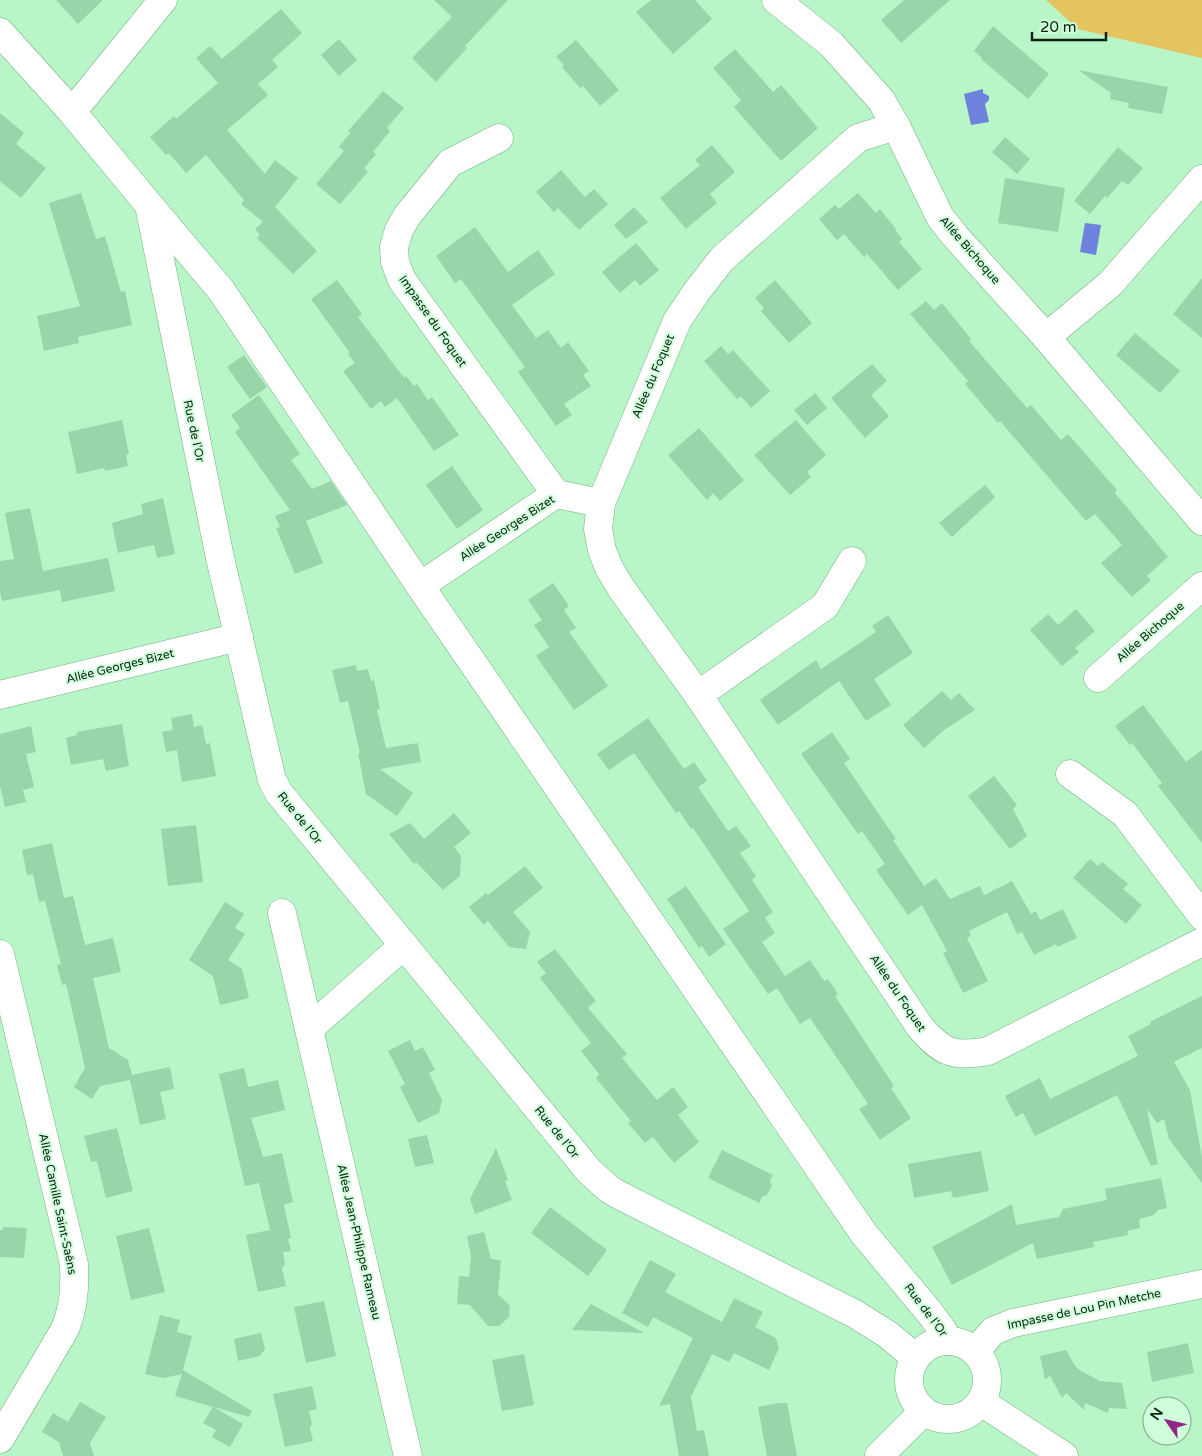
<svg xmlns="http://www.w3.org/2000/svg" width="1202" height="1456" font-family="'Varela Round',sans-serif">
  <rect width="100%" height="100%" fill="#b8f5c7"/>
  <path fill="#e3c45f" d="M 1046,0 L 1202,0 L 1202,58 L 1078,29 Z"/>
  <g fill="#6e83dd">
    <path d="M 983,89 L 983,93 L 989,96 L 989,100 L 985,104 L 989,122 L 971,125 L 964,94 Z"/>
    <path d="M 1085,223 L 1101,225 L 1096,255 L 1080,252 Z"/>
  </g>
  <g fill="#99d5a8">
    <path d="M 56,0 L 103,0 L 78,24 Z"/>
    <path d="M 434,0 L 508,0 L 465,46 L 467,48 L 436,82 L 412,58 L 452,17 Z"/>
    <path d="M 651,0 L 695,0 L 712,19 L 673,54 L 636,12 Z"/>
    <path d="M 904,0 L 950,0 L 901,43 L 881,20 Z"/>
    <path d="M 281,9 L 302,33 L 272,60 L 278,67 L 258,84 L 268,95 L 227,130 L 265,174 L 275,160 L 298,178 L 275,207 L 317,251 L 293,274 L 257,238 L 260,235 L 255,229 L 263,222 L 241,204 L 244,200 L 206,155 L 186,173 L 169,153 L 166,155 L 150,137 L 174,116 L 176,119 L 218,83 L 196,58 L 210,46 L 222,59 Z"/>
    <path d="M 993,26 L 1049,74 L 1028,99 L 981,59 L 982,58 L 974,51 Z"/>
    <path d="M 339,39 L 357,60 L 339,76 L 321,55 Z"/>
    <path d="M 576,40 L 619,90 L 600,106 L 583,86 L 580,88 L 562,67 L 564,65 L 556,57 Z"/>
    <path d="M 735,49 L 773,92 L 781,85 L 818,128 L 781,161 L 734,107 L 741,100 L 713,68 Z"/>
    <path d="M 1078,70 L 1168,87 L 1162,114 L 1128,108 L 1129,103 L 1110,99 L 1111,93 Z"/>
    <path d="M 383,91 L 404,108 L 387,128 L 390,131 L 373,152 L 376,154 L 364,168 L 368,172 L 340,204 L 316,184 L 344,151 L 339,147 L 350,133 L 348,131 Z"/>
    <path d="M 0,113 L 24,133 L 16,144 L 46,168 L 21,198 L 0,181 Z"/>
    <path d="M 1005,137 L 1030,159 L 1017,174 L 992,152 Z"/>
    <path d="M 712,145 L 735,172 L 710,194 L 717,203 L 686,229 L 660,198 L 700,165 L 695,160 Z"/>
    <path d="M 1118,147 L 1143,168 L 1128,185 L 1122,181 L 1107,198 L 1105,196 L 1090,214 L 1074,201 Z"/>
    <path d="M 561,170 L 585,197 L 594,189 L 608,204 L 579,230 L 558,208 L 554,212 L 536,192 Z"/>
    <path d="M 1005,178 L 1065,188 L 1058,232 L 998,223 Z"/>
    <path d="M 81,193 L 96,239 L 105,236 L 121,292 L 125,291 L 132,325 L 78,337 L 79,343 L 44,351 L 37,316 L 80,306 L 49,203 Z"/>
    <path d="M 858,193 L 876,213 L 880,209 L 896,229 L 895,230 L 902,239 L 899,242 L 922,269 L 898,290 L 867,254 L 864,257 L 844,234 L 837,240 L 819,219 L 835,205 L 839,209 Z"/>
    <path d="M 634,207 L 648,222 L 626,239 L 614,225 Z"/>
    <path d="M 475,227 L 508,272 L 538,250 L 555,274 L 512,305 L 536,338 L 548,330 L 561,348 L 568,342 L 589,371 L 583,375 L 591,386 L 564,404 L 572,415 L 556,426 L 518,372 L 525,367 L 461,279 L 455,283 L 436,256 Z"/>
    <path d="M 636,243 L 659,270 L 640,286 L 635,280 L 620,293 L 602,272 Z"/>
    <path d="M 1202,278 L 1202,338 L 1173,314 Z"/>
    <path d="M 337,280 L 362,314 L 358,317 L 404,378 L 406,376 L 414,386 L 417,384 L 428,400 L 432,397 L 459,435 L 434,451 L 397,398 L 385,407 L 381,401 L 371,409 L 343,371 L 355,363 L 348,354 L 350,353 L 311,299 Z"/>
    <path d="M 775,280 L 812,323 L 789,343 L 761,311 L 764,308 L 755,298 Z"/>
    <path d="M 926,301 L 934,310 L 942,303 L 971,339 L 969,341 L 1027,408 L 1031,405 L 1061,440 L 1068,434 L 1117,490 L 1115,493 L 1168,557 L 1147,576 L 1151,580 L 1132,597 L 1101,563 L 1122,545 L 1095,514 L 1086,521 L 1000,421 L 998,423 L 965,384 L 968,381 L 910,314 Z"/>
    <path d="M 1135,333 L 1180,371 L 1160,393 L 1116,355 Z"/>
    <path d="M 721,346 L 728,354 L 733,350 L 770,391 L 751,408 L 741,396 L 737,399 L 704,361 Z"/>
    <path d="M 244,355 L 267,387 L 250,399 L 227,367 Z"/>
    <path d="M 872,364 L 887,381 L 871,395 L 889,416 L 865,438 L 831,398 Z"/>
    <path d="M 815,393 L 827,408 L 807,425 L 794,410 Z"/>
    <path d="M 259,395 L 300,454 L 291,460 L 312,489 L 331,481 L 347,505 L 306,521 L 323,563 L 295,574 L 276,528 L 280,527 L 275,516 L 290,510 L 235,432 L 240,428 L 231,415 Z"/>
    <path d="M 122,420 L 129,454 L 126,455 L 128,466 L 105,471 L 104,468 L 77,474 L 68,432 Z"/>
    <path d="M 796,420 L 826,455 L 807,472 L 811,477 L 790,495 L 754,455 Z"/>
    <path d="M 699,428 L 744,480 L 720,501 L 713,493 L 707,500 L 668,455 Z"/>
    <path d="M 452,466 L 483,510 L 457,529 L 426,485 Z"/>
    <path d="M 985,485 L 995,497 L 952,537 L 939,523 Z"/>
    <path d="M 163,498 L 175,554 L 157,558 L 154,545 L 118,553 L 112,523 L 143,514 L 141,504 Z"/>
    <path d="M 30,508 L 43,571 L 108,558 L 115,591 L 62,602 L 60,590 L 2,601 L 0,591 L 0,561 L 14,559 L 5,513 Z"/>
    <path d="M 553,583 L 569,606 L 564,610 L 576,628 L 569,632 L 608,686 L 574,710 L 536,656 L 549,647 L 534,625 L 542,620 L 528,600 Z"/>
    <path d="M 1076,609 L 1095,631 L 1075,648 L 1079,652 L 1062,666 L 1030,630 L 1048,614 L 1058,625 Z"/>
    <path d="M 888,615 L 913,653 L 874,679 L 891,705 L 866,721 L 839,681 L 778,725 L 760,700 L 816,660 L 821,669 L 876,632 L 872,626 Z"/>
    <path d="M 356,665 L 357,671 L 368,669 L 371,681 L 374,680 L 380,709 L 377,710 L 386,748 L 418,743 L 421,762 L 380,769 L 413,793 L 397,816 L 366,794 L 358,753 L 360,753 L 348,701 L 340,703 L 332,670 Z"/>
    <path d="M 942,691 L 951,700 L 959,693 L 975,710 L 944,730 L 924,748 L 903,725 Z"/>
    <path d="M 1143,705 L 1186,762 L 1202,750 L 1202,843 L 1158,786 L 1162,783 L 1132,743 L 1130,745 L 1115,726 Z"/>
    <path d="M 192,714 L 194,727 L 202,725 L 206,744 L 210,743 L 216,776 L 182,782 L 177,750 L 166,752 L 162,732 L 173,730 L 171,718 Z"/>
    <path d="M 648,718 L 684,769 L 694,762 L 707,781 L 698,787 L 728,831 L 736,826 L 751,846 L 740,853 L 756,876 L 752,880 L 773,912 L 765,918 L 775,933 L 762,942 L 785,976 L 810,960 L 824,981 L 828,979 L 838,994 L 835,996 L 894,1086 L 891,1088 L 911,1118 L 880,1140 L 859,1109 L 868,1104 L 810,1018 L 800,1024 L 777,988 L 768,994 L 723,929 L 749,911 L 693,828 L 691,829 L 679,811 L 676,813 L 634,753 L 609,770 L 597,754 Z"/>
    <path d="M 122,724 L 129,766 L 106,771 L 103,759 L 71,765 L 66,738 L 77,735 L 77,732 Z"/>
    <path d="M 31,726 L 36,752 L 26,754 L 34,787 L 23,790 L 26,802 L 5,807 L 0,786 L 0,734 Z"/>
    <path d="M 832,732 L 850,759 L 844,763 L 896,839 L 893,840 L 924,886 L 936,878 L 950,899 L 980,886 L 984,895 L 1012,881 L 1031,914 L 1036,911 L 1040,920 L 1063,909 L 1077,938 L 1057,947 L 1056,944 L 1034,955 L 1022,932 L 1017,934 L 1007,912 L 969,931 L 971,936 L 967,938 L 988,981 L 963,993 L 943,953 L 947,951 L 922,905 L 908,915 L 876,870 L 885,864 L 862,831 L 858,834 L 801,754 Z"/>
    <path d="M 994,776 L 1017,805 L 1013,809 L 1027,836 L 1010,849 L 968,796 Z"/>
    <path d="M 454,813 L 471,833 L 454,847 L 461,856 L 460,876 L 443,890 L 416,862 L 414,864 L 389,834 L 410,823 L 424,839 Z"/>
    <path d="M 196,825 L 203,882 L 168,886 L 161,829 Z"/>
    <path d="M 52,843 L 64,898 L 73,896 L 85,945 L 113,938 L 121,972 L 93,978 L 109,1048 L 128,1060 L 132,1075 L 170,1067 L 174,1089 L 160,1092 L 166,1119 L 140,1125 L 130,1080 L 100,1086 L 92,1099 L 74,1087 L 85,1068 L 66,984 L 62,985 L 57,965 L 61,964 L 45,901 L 39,902 L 33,874 L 27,875 L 22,850 Z"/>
    <path d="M 1090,859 L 1098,866 L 1102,862 L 1128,884 L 1123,889 L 1142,905 L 1126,924 L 1073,878 Z"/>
    <path d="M 525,866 L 543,888 L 513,912 L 530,932 L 526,949 L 509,947 L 488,921 L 484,925 L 469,907 L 486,893 L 488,895 Z"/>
    <path d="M 686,886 L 726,944 L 709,957 L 702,946 L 699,948 L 667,899 Z"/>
    <path d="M 225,902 L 244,914 L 235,928 L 245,934 L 228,960 L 242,969 L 249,998 L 220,1005 L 213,976 L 189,960 Z"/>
    <path d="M 555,949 L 596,1001 L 588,1008 L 627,1054 L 622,1058 L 657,1100 L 673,1087 L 688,1107 L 678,1115 L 699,1142 L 674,1163 L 653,1137 L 645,1143 L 628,1123 L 631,1121 L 596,1078 L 599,1074 L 581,1051 L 591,1043 L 540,978 L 546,973 L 537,962 Z"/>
    <path d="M 1202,996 L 1202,1048 L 1174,1062 L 1190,1090 L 1202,1158 L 1202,1183 L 1169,1139 L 1164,1119 L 1157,1123 L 1147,1109 L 1158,1164 L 1151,1166 L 1117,1095 L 1035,1136 L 1023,1113 L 1016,1117 L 1005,1096 L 1040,1078 L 1050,1099 L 1138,1056 L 1128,1036 L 1151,1024 L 1150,1022 Z"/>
    <path d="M 410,1040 L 415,1051 L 423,1047 L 435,1070 L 429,1073 L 442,1100 L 439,1113 L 418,1123 L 400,1087 L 405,1084 L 388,1051 Z"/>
    <path d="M 244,1068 L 248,1087 L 278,1080 L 285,1110 L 251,1118 L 263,1157 L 282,1153 L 293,1202 L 284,1205 L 291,1238 L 288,1239 L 291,1251 L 283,1252 L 285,1264 L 282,1268 L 286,1286 L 258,1292 L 246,1235 L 270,1230 L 259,1183 L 245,1186 L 219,1074 Z"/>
    <path d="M 117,1128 L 133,1191 L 106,1198 L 97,1161 L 91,1162 L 84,1136 Z"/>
    <path d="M 427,1135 L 434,1163 L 415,1167 L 408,1139 Z"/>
    <path d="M 496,1148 L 508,1180 L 505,1181 L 512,1200 L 475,1214 L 470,1199 Z"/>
    <path d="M 722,1150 L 773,1175 L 770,1181 L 772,1186 L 767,1195 L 762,1197 L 759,1203 L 708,1178 Z"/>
    <path d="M 981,1151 L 989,1191 L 953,1198 L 951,1191 L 914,1198 L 908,1164 Z"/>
    <path d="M 1161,1178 L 1167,1208 L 1158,1210 L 1154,1215 L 1139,1219 L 1140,1228 L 1127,1231 L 1128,1235 L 1093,1242 L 1094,1247 L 1037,1259 L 1033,1243 L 952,1285 L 932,1247 L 1012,1204 L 1016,1225 L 1059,1217 L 1063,1209 L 1107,1200 L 1105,1189 Z"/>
    <path d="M 550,1207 L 607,1250 L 588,1276 L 531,1233 Z"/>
    <path d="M 3,1227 L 27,1228 L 24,1258 L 0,1257 L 0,1230 L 2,1230 Z"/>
    <path d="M 149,1228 L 165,1292 L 131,1300 L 116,1236 Z"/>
    <path d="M 484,1232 L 491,1259 L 501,1260 L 498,1294 L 510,1306 L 509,1317 L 499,1326 L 488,1326 L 470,1305 L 457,1304 L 459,1276 L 469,1277 L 471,1256 L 467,1236 Z"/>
    <path d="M 650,1260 L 676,1274 L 665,1292 L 722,1322 L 734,1298 L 763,1312 L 755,1327 L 776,1338 L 779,1348 L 769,1370 L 734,1353 L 729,1362 L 712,1354 L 691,1397 L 697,1431 L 704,1430 L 709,1456 L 679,1456 L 670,1404 L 659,1406 L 693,1338 L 653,1317 L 648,1327 L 622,1313 Z"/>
    <path d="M 324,1301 L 336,1356 L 306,1363 L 294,1307 Z"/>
    <path d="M 591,1304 L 644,1333 L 572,1330 Z"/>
    <path d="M 160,1315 L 180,1320 L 177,1332 L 192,1336 L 183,1370 L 252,1411 L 249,1417 L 214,1407 L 243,1424 L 230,1447 L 212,1437 L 216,1430 L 203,1423 L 213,1407 L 175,1396 L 182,1374 L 163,1378 L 145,1374 Z"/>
    <path d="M 261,1333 L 265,1349 L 260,1356 L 238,1361 L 234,1339 Z"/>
    <path d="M 1188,1343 L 1194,1373 L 1152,1382 L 1147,1352 Z"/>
    <path d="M 1066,1350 L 1075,1366 L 1081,1371 L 1100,1381 L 1122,1383 L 1127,1409 L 1109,1408 L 1108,1413 L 1085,1403 L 1084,1410 L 1066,1393 L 1062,1398 L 1050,1376 L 1045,1379 L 1040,1356 Z"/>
    <path d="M 524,1354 L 534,1405 L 502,1411 L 492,1360 Z"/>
    <path d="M 312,1386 L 317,1409 L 309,1411 L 312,1424 L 310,1428 L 313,1441 L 285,1447 L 273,1394 Z"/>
    <path d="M 80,1402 L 106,1417 L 90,1443 L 94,1456 L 63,1456 L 59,1442 L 42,1432 L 53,1413 L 68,1422 Z"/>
    <path d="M 779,1403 L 787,1403 L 797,1456 L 767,1456 L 758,1407 Z"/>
  </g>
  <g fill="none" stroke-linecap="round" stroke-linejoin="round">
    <defs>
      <g id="minor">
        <path d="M 776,0 L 831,44 L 881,100 L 896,126 L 940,217 L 955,236 L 1046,337 L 1202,521"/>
        <path d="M 0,32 L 72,112 L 149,205 L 220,558 L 272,780 L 279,793 L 589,1171 L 609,1189 L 619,1195 L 855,1314 L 887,1334 L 916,1358"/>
        <path d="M 72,112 L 163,0"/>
        <path d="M 896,126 L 858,138 L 722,259 L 697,291 L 677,321 L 601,503 L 598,529 L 602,550 L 609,568 L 621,588 L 698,695 L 920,1027 C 943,1054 954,1057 988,1051 L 1202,942"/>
        <path d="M 499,138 L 450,163 L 407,216 L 399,230 L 394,247 L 395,262 L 402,280 L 556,494"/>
        <path d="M 150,206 L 221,290 L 420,586 L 864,1234 L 930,1313 L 941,1328 L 949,1341"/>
        <path d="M 1046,337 L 1110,284 L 1202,179"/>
        <path d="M 420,586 L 556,494 L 601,503"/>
        <path d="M 1098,678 L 1202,586"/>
        <path d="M 0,695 L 239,637"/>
        <path d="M 698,695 L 825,606 L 852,561"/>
        <path d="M 1070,774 L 1125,814 L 1202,916"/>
        <path d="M 282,913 L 408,1456"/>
        <path d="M 0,954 L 74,1264 C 75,1288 74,1306 65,1329 L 0,1439"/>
        <path d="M 310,1028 L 404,945"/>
        <circle cx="948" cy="1380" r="39"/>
        <path d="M 975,1352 L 993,1331 L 1013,1323 L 1202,1284"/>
        <path d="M 981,1402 L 1064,1456"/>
        <path d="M 879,1456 L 924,1411"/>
      </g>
    </defs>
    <use href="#minor" stroke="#75b085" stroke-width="29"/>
    <use href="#minor" stroke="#fff" stroke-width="28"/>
  </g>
  <g text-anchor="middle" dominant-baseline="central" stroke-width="4" stroke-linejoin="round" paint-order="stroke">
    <g font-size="12" fill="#0c2413" stroke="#cfffda">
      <text transform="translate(970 250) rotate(49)">Allée Bichoque</text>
      <text transform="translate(433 321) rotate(55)">Impasse du Foquet</text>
      <text transform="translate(653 376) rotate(-67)">Allée du Foquet</text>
      <text transform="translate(194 431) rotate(78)">Rue de l'Or</text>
      <text transform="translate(507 528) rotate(-33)">Allée Georges Bizet</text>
      <text transform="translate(1150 632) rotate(-41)">Allée Bichoque</text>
      <text transform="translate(120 666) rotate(-14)">Allée Georges Bizet</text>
      <text transform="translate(300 818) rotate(51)">Rue de l'Or</text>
      <text transform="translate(898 993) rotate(56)">Allée du Foquet</text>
      <text transform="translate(557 1132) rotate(51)">Rue de l'Or</text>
      <text transform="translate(58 1204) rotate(78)">Allée Camille Saint-Saëns</text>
      <text transform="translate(359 1242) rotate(77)">Allée Jean-Philippe Rameau</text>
      <text transform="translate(1084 1309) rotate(-12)">Impasse de Lou Pin Metche</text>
      <text transform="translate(926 1310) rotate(53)">Rue de l'Or</text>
    </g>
  </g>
  <g transform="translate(1167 1421) rotate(304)"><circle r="24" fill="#cfffda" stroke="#81a78a"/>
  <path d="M0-4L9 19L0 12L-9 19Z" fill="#932789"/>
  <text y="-8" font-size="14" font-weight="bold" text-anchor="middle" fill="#0c2413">N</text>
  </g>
  <path d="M1032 32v8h74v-8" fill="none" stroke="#0c2413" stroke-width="2.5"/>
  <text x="1040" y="32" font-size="15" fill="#0c2413" stroke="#cfffda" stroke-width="4" paint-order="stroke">20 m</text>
</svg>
